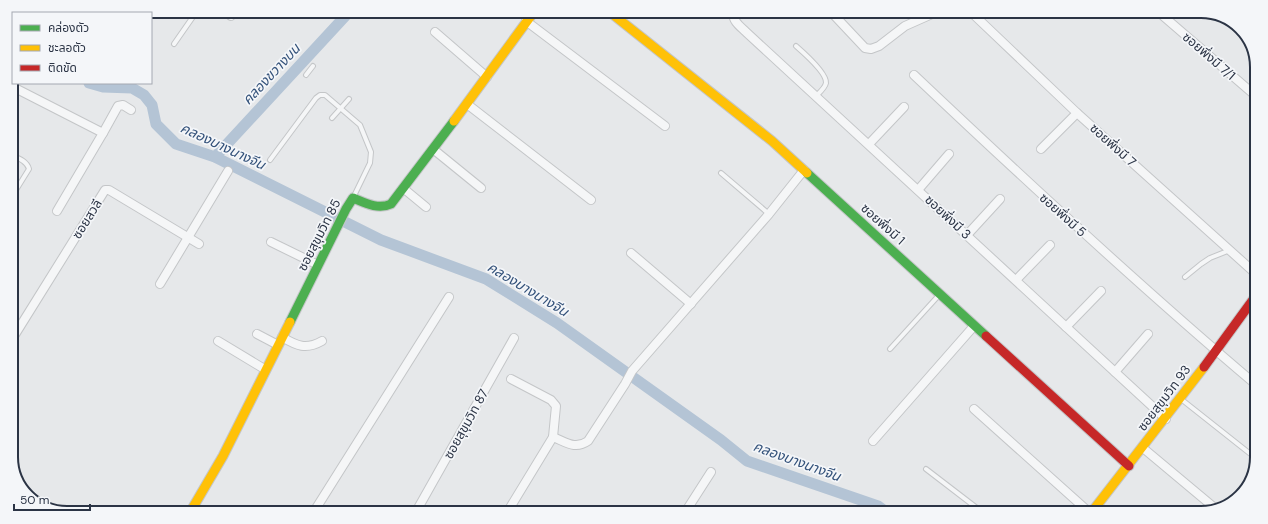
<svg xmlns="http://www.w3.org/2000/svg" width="1268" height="524" font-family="'DM Sans','Noto Sans Thai',sans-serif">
  <rect width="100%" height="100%" fill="#e6e8ea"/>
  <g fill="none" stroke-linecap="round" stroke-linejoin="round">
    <g stroke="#b4c4d5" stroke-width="11">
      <path d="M 89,83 L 103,87 L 132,88 L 144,95 L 152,105 L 156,124 L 176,144 L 215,157 L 381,240 L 486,279 L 557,323 L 721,440 L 747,461 L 878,506 L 886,512"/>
      <path d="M 215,157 L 349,12"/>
    </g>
    <defs>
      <g id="lane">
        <path d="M 174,44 L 197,11"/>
        <path d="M 796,46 C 804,53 827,73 826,83 C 825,88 819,93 816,96"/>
        <path d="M 306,75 L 313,66"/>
        <path d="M 332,118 L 349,99"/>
        <path d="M 11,155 C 18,158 27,161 29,169 L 11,198"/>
        <path d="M 270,160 L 316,98 L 320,95 L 325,95 L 360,125 L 371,152 L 370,163 L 353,198"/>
        <path d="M 721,173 L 769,214"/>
        <path d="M 1185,277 L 1201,264 L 1210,258 L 1230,250"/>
        <path d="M 890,349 L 940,294"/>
        <path d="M 1181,399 L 1253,456"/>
        <path d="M 926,469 L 982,512"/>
      </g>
      <g id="street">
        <path d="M 226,12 L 231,16"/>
        <path d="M 733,13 C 733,22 741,27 746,32 L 1166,419"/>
        <path d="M 833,14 L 865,48 L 871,49 L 879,46 L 905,26 L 932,14"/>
        <path d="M 973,14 L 1077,113 L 1255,273"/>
        <path d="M 1162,15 L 1257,97"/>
        <path d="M 526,21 L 665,126"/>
        <path d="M 435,32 L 487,77"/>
        <path d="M 914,75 C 1025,180 1137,284 1254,383"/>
        <path d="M 11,86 L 103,133 L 57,211"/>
        <path d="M 467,104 L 591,200"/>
        <path d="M 103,133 L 118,106 L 123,105 L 131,110"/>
        <path d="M 869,144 L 904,107"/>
        <path d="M 433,149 L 481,188"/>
        <path d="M 1041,149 L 1077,113"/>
        <path d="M 403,188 L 426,207"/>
        <path d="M 918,190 L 949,154"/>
        <path d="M 967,235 L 1000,199"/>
        <path d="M 271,242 L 318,265"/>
        <path d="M 631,253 L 691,304"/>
        <path d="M 1016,280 L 1050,245"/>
        <path d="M 160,284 L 228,171"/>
        <path d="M 1066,327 L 1101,291"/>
        <path d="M 257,334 L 278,345"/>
        <path d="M 282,337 C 297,346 306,350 322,341"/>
        <path d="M 11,341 L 105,190 L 109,190 L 199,244"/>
        <path d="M 218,341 L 266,370"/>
        <path d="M 1115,372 L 1148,334"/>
        <path d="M 511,379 L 551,400 L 556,406 L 553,437"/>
        <path d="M 974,409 L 1090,513"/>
        <path d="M 873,441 L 974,326"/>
        <path d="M 1143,448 L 1216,509"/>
        <path d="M 315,510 L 449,297"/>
        <path d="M 417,510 L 514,338"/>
        <path d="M 508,511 L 553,437 C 566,442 575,450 588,441 L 625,384 L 632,371 L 769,214 L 804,170"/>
        <path d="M 686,511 L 711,472"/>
      </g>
      <g id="fast">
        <path d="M 807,173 L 986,336"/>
        <path d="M 290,322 L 346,209 L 353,198 C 365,203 378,210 391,204 L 454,121"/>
      </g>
      <g id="slow">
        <path d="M 611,13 L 772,141 L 807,173"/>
        <path d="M 454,121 L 533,13"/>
        <path d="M 192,509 L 223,456 L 290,322"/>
        <path d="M 1091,513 L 1204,367"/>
      </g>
      <g id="jam">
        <path d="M 986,336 L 1129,466"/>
        <path d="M 1204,367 L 1255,297"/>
      </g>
    </defs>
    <use href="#lane" stroke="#c4c6c8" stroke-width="6"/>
    <use href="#street" stroke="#c4c6c8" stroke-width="10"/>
    <use href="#fast" stroke="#c4c6c8" stroke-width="11"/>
    <use href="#slow" stroke="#c4c6c8" stroke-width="11"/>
    <use href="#jam" stroke="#c4c6c8" stroke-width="11"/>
    <use href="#lane" stroke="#f5f6f7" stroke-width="4"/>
    <use href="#street" stroke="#f5f6f7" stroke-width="8"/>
    <use href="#fast" stroke="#4caf50" stroke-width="9"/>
    <use href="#slow" stroke="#ffc107" stroke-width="9"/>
    <use href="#jam" stroke="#c62828" stroke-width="9"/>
  </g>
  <g text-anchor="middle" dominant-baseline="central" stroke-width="3.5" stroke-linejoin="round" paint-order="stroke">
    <g font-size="13" fill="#2b3445" stroke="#f4f6f9">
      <text transform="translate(1209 56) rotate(41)">ซอยพึ่งมี 7/1</text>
      <text transform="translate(1113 145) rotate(42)">ซอยพึ่งมี 7</text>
      <text transform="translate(1063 215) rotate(42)">ซอยพึ่งมี 5</text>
      <text transform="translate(948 217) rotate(43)">ซอยพึ่งมี 3</text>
      <text transform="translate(87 219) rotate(-58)">ซอยสวลี</text>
      <text transform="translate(883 224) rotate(42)">ซอยพึ่งมี 1</text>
      <text transform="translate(319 235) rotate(-63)">ซอยสุขุมวิท 85</text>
      <text transform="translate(1164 398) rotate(-53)">ซอยสุขุมวิท 93</text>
      <text transform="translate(466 424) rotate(-61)">ซอยสุขุมวิท 87</text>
    </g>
    <g font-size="14" font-style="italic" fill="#34527a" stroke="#f4f6f9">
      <text transform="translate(271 74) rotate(-47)">คลองขวางบน</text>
      <text transform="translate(223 146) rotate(25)">คลองบางนางจีน</text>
      <text transform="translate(528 289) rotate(31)">คลองบางนางจีน</text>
      <text transform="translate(797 461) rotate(20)">คลองบางนางจีน</text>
    </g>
  </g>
  <path d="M0 0H1268V524H0ZM67 18H1201A49 49 0 0 1 1250 67V457A49 49 0 0 1 1201 506H67A49 49 0 0 1 18 457V67A49 49 0 0 1 67 18Z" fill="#f4f6f9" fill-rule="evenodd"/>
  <path fill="none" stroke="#2b3445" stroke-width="2" d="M67 18H1201A49 49 0 0 1 1250 67V457A49 49 0 0 1 1201 506H67A49 49 0 0 1 18 457V67A49 49 0 0 1 67 18Z"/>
  <rect x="12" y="12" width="140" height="72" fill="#f4f6f9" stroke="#a4a8b1"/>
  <rect x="20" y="25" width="20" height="6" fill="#4caf50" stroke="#a4a8b1"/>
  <text x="48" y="32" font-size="12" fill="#2b3445">คล่องตัว</text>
  <rect x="20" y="45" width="20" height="6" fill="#ffc107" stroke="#a4a8b1"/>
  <text x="48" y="52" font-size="12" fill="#2b3445">ชะลอตัว</text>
  <rect x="20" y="65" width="20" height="6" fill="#c62828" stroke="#a4a8b1"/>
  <text x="48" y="72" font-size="12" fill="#2b3445">ติดขัด</text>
  <path d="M14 504v6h76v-6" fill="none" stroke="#2b3445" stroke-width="2"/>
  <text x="20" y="504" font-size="12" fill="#2b3445" stroke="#f4f6f9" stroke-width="3" paint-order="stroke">50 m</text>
</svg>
